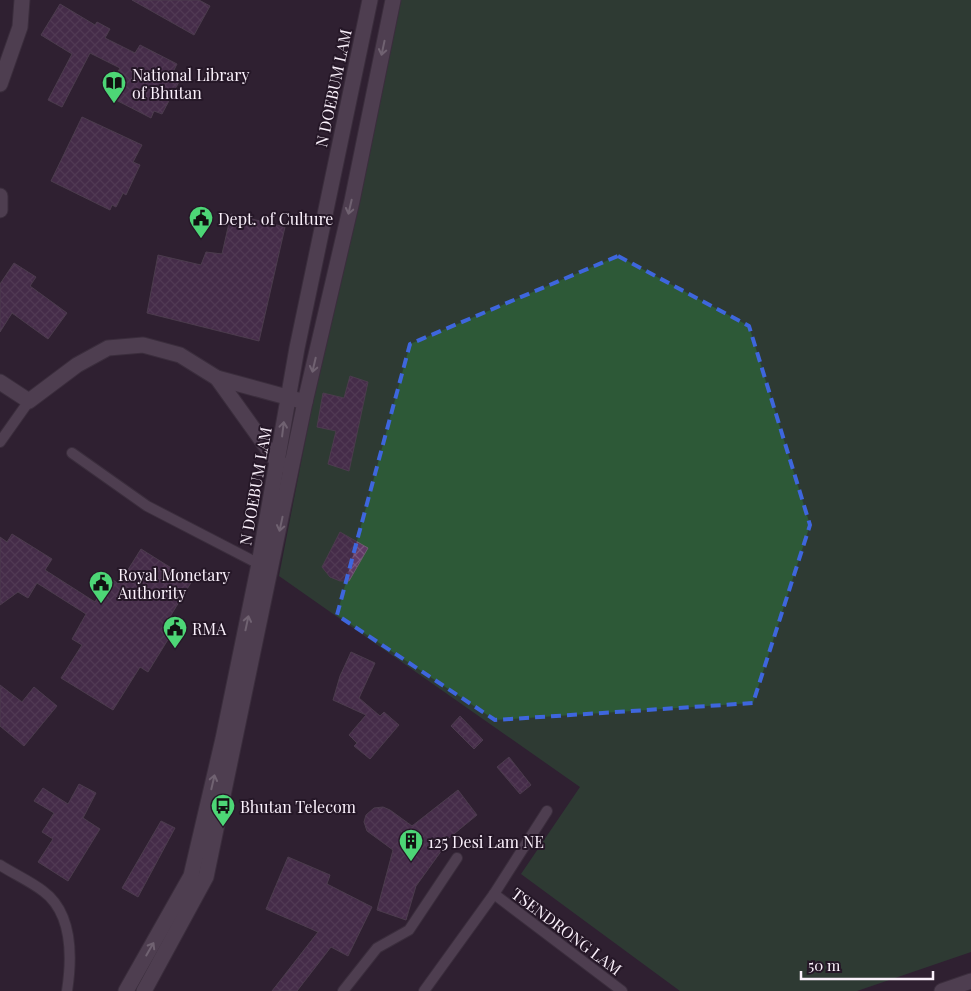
<svg xmlns="http://www.w3.org/2000/svg" width="971" height="991" font-family="'Playfair Display',serif">
  <defs>
    <pattern id="building-cross-hatch" width="8" height="8" patternUnits="userSpaceOnUse" patternTransform="scale(1.25)"><rect width="8" height="8" fill="#613a66"/><path d="M0 0l8 8M0 8l8-8" fill="none" stroke="#79577d"/></pattern>
  </defs>
  <rect width="100%" height="100%" fill="#2f2031"/>
  <path fill="#2d5937" d="M 391,0 L 971,0 L 971,952 L 857,991 L 680,991 L 521,874 L 580,787 L 279,576 Z"/>
  <g fill="url(#building-cross-hatch)" stroke="#6d5c6f">
    <path d="M 132,0 L 199,0 L 210,6 L 194,35 Z"/>
    <path d="M 60,4 L 95,25 L 97,22 L 110,29 L 105,38 L 135,53 L 140,45 L 177,64 L 173,72 L 182,76 L 162,114 L 154,111 L 151,118 L 114,99 L 118,91 L 110,87 L 120,68 L 90,53 L 62,107 L 48,100 L 72,54 L 41,35 Z"/>
    <path d="M 82,117 L 142,145 L 133,162 L 140,165 L 126,195 L 123,193 L 116,207 L 112,205 L 110,210 L 51,181 Z"/>
    <path d="M 231,214 L 285,227 L 259,341 L 147,313 L 158,255 L 201,265 L 206,252 L 222,254 Z"/>
    <path d="M 14,263 L 36,277 L 30,286 L 67,313 L 48,339 L 12,313 L 0,332 L 0,284 Z"/>
    <path d="M 350,376 L 368,382 L 349,471 L 328,464 L 336,431 L 317,427 L 323,393 L 344,398 Z"/>
    <path d="M 340,532 L 368,548 L 349,581 L 340,581 L 330,577 L 322,567 Z"/>
    <path d="M 12,534 L 52,559 L 45,570 L 95,602 L 110,578 L 119,584 L 141,549 L 192,581 L 163,628 L 172,633 L 148,672 L 140,667 L 113,710 L 61,678 L 82,645 L 72,639 L 86,614 L 37,583 L 28,598 L 18,592 L 0,605 L 0,537 L 7,542 Z"/>
    <path d="M 351,652 L 375,663 L 359,698 L 380,716 L 384,712 L 399,725 L 370,759 L 354,746 L 357,743 L 349,735 L 366,715 L 333,700 L 340,676 Z"/>
    <path d="M 0,685 L 22,702 L 34,687 L 57,706 L 24,746 L 0,726 Z"/>
    <path d="M 460,716 L 483,740 L 474,749 L 451,726 Z"/>
    <path d="M 509,757 L 531,785 L 520,794 L 497,767 Z"/>
    <path d="M 79,784 L 96,793 L 83,818 L 100,829 L 68,881 L 38,862 L 53,839 L 42,832 L 54,813 L 34,801 L 43,788 L 68,804 Z"/>
    <path d="M 458,790 L 477,815 L 438,847 L 442,850 L 416,886 L 406,920 L 377,910 L 393,850 L 367,831 L 364,822 L 366,815 L 374,808 L 383,807 L 390,810 L 412,826 Z"/>
    <path d="M 161,821 L 175,828 L 138,897 L 122,888 Z"/>
    <path d="M 288,857 L 330,875 L 327,884 L 372,907 L 348,956 L 331,947 L 297,991 L 272,991 L 318,932 L 266,909 Z"/>
  </g>
  <g fill="none" stroke-linecap="round" stroke-linejoin="round">
    <defs>
      <g id="lane">
        <path d="M 0,442 L 29,401"/>
        <path d="M 72,453 L 147,506 L 259,564"/>
        <path d="M 0,865 C 14,874 30,881 43,891 C 73,913 72,958 67,991"/>
        <path d="M 494,894 L 547,811"/>
        <path d="M 343,991 L 377,948 L 409,930 L 457,858"/>
        <path d="M 424,991 L 494,894 L 622,991"/>
      </g>
      <g id="street">
        <path d="M 0,84 L 20,27 L 22,0"/>
        <path d="M 0,196 L 0,210"/>
        <path d="M 217,378 L 278,463 L 284,465"/>
        <path d="M 0,382 L 29,401 L 77,365 L 108,348 L 143,345 L 180,355 L 217,378 L 305,402"/>
      </g>
      <g id="secondary">
        <path d="M 126,991 L 191,876 L 223,739 L 259,564 L 297,348 L 370,0"/>
        <path d="M 144,991 L 206,877 L 305,402 L 352,201 L 393,0"/>
        <path d="M 942,991 L 971,981"/>
      </g>
    </defs>
    <use href="#lane" stroke="#493d4b" stroke-width="12"/>
    <use href="#street" stroke="#493d4b" stroke-width="17"/>
    <use href="#secondary" stroke="#493d4b" stroke-width="17"/>
    <use href="#lane" stroke="#746376" stroke-width="10"/>
    <use href="#street" stroke="#746376" stroke-width="15"/>
    <use href="#secondary" stroke="#746376" stroke-width="15"/>
  </g>
  <defs><path id="oneway-shaft" d="M-6 0H5M1.5-3L5.5 0L1.5 3" fill="none" stroke-width="1.6" stroke-linecap="round" stroke-linejoin="round" transform="scale(1.25)"/></defs>
  <g stroke="#beb1bf">
    <use href="#oneway-shaft" transform="translate(383 48) rotate(102)"/>
    <use href="#oneway-shaft" transform="translate(350 207) rotate(103)"/>
    <use href="#oneway-shaft" transform="translate(314 365) rotate(103)"/>
    <use href="#oneway-shaft" transform="translate(283 429) rotate(-83)"/>
    <use href="#oneway-shaft" transform="translate(281 524) rotate(102)"/>
    <use href="#oneway-shaft" transform="translate(247 623) rotate(-78)"/>
    <use href="#oneway-shaft" transform="translate(213 782) rotate(-77)"/>
    <use href="#oneway-shaft" transform="translate(150 949) rotate(-60)"/>
  </g>
  <path d="M0 0H971V991H0ZM 618,256 L 749,326 L 810,525 L 753,703 L 495,720 L 337,615 L 410,344 Z" fill="#2f2031" fill-opacity=".55" fill-rule="evenodd"/>
  <path fill="none" stroke="#3e66dd" stroke-width="4" stroke-dasharray="10 6" stroke-linejoin="round" d="M 618,256 L 749,326 L 810,525 L 753,703 L 495,720 L 337,615 L 410,344 Z"/>
  <defs>
    <symbol id="library-pin" viewBox="-11 -11 22 30"><path d="M0 17L-7.5 6A9.5 9.5 0 1 1 7.5 6Z" fill="#4dd676" stroke="#251727"/><path d="M-6-4Q-3-5.5-.7-3.5V5Q-3 3-6 4ZM6-4Q3-5.5 .7-3.5V5Q3 3 6 4Z" fill="#111"/></symbol>
    <symbol id="civic-pin" viewBox="-11 -11 22 30"><path d="M0 17L-7.5 6A9.5 9.5 0 1 1 7.5 6Z" fill="#4dd676" stroke="#251727"/><path d="M-.6-6.5H3V-4.5H.6V-3L4-1V1h2V6H-6V1h2V-1L-.6-3ZM-1.2 2.5V6h2.4V2.5Z" fill="#111"/></symbol>
    <symbol id="bus-pin" viewBox="-11 -11 22 30"><path d="M0 17L-7.5 6A9.5 9.5 0 1 1 7.5 6Z" fill="#4dd676" stroke="#251727"/><path d="M-5-6H5V4H4V6H2V4H-2V6H-4V4H-5ZM-3.5-4V0h7V-4ZM-3.5 1.2v1.5H-2V1.2ZM2 1.2v1.5H3.5V1.2Z" fill="#111"/></symbol>
    <symbol id="building-pin" viewBox="-11 -11 22 30"><path d="M0 17L-7.5 6A9.5 9.5 0 1 1 7.5 6Z" fill="#4dd676" stroke="#251727"/><path d="M-4-6H4V6H1V3H-1V6H-4ZM-2.5-4.3h1.7v1.8h-1.7ZM.8-4.3h1.7v1.8H.8ZM-2.5-1h1.7V.8h-1.7ZM.8-1h1.7V.8H.8Z" fill="#111"/></symbol>
  </defs>
  <g fill-rule="evenodd">
    <use href="#library-pin" x="100" y="69" width="28" height="38"/>
    <use href="#civic-pin" x="187" y="204" width="28" height="38"/>
    <use href="#civic-pin" x="87" y="569" width="28" height="38"/>
    <use href="#civic-pin" x="161" y="614" width="28" height="38"/>
    <use href="#bus-pin" x="209" y="792" width="28" height="38"/>
    <use href="#building-pin" x="397" y="827" width="28" height="38"/>
  </g>
  <g text-anchor="middle" dominant-baseline="central" stroke-width="4" stroke-linejoin="round" paint-order="stroke">
    <g font-size="16" fill="#faf0fb" stroke="#251727" text-anchor="start">
      <text x="132" y="74">National Library<tspan x="132" dy="18">of Bhutan</tspan></text>
      <text x="218" y="218">Dept. of Culture</text>
      <text x="118" y="574">Royal Monetary<tspan x="118" dy="18">Authority</tspan></text>
      <text x="192" y="628">RMA</text>
      <text x="240" y="806">Bhutan Telecom</text>
      <text x="428" y="841">125 Desi Lam NE</text>
    </g>
    <g font-size="16" fill="#faf0fb" stroke="#251727">
      <text transform="translate(333 88) rotate(-78)">N DOEBUM LAM</text>
      <text transform="translate(255 486) rotate(-80)">N DOEBUM LAM</text>
      <text transform="translate(567 931) rotate(37)">TSENDRONG LAM</text>
    </g>
  </g>
  <path d="M801 971v8h132v-8" fill="none" stroke="#faf0fb" stroke-width="2.5"/>
  <text x="808" y="971" font-size="15" fill="#faf0fb" stroke="#251727" stroke-width="4" paint-order="stroke">50 m</text>
</svg>
